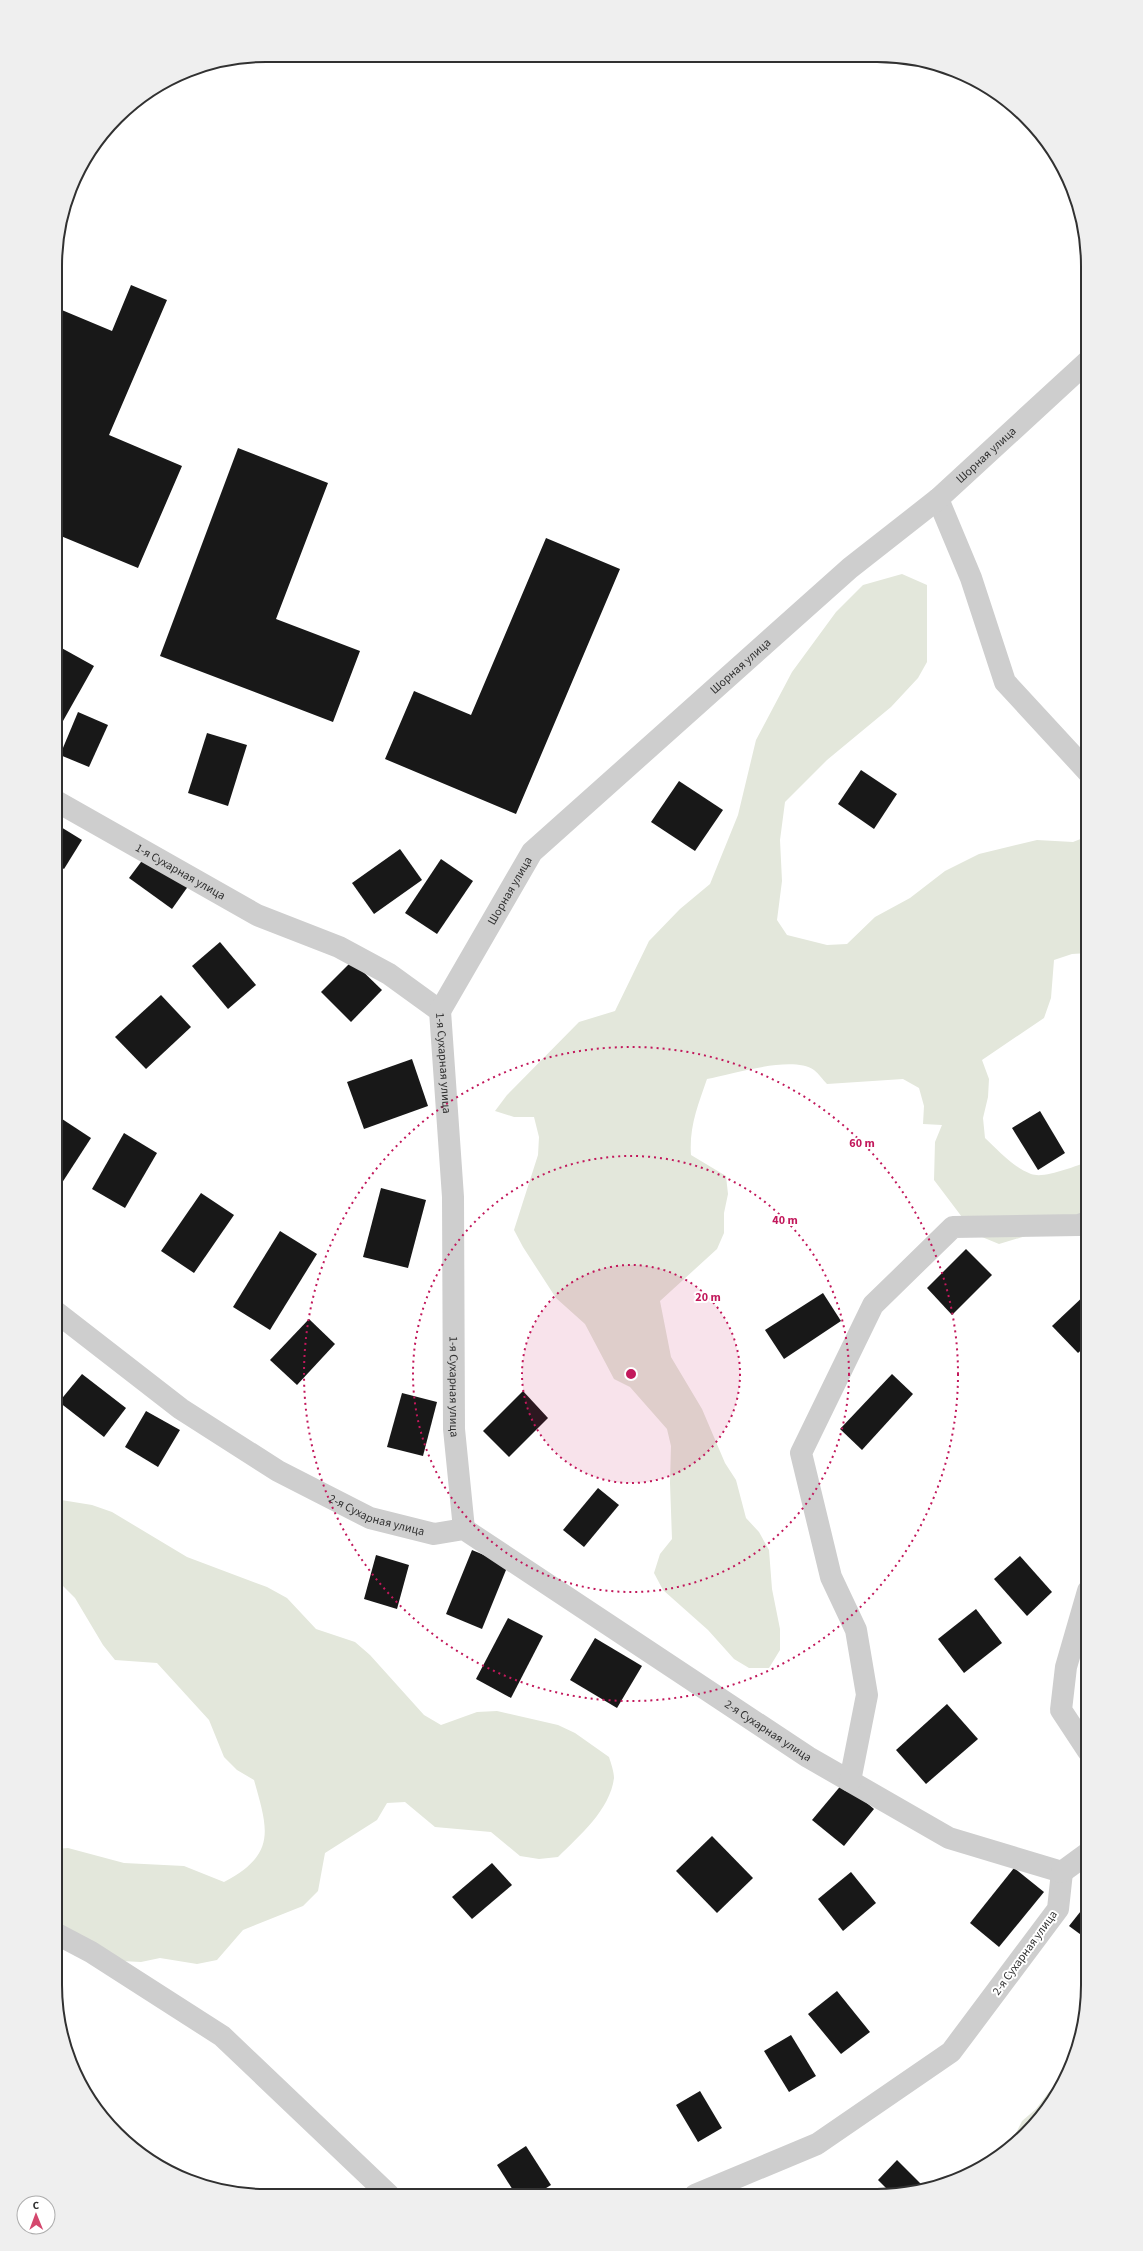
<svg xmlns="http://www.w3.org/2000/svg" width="1143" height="2251" font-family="'Source Sans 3',sans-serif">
  <rect width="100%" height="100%" fill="#fff"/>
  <g fill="#e3e7db">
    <path d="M 902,574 L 927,585 L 927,662 L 918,678 L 891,707 L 827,760 L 785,802 L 780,840 L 782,881 L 777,920 L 787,935 L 827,945 L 847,944 L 875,917 L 910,898 L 945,871 L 979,854 L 1037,840 L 1073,842 L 1088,836 L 1088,953 L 1072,954 L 1054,960 L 1051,998 L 1044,1018 L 982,1060 L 989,1079 L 988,1097 L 983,1118 L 985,1138 C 998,1150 1014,1168 1031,1174 C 1045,1179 1074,1166 1088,1162 L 1088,1221 L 1072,1222 L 999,1244 L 982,1237 L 968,1225 L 934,1180 L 935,1142 L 942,1125 L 923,1124 L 924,1106 L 919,1088 L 903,1079 L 827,1084 C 823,1080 819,1074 814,1070 C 792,1055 733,1074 707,1079 C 698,1105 689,1127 691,1155 L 726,1176 L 728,1194 L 724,1213 L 724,1233 L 717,1249 L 660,1301 L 671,1357 L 702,1409 L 725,1463 L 736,1480 L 746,1518 L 759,1532 L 769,1550 L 772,1589 L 780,1629 L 780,1650 L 769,1668 L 749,1668 L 734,1659 L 708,1630 L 663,1590 L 654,1573 L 660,1554 L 672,1539 L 670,1483 L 671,1446 L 667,1429 L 630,1387 L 614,1379 L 585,1324 L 556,1298 L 523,1247 L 514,1230 L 538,1155 L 539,1137 L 534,1117 L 514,1117 L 495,1111 L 507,1095 L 579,1022 L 615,1011 L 649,941 L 680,909 L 710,884 L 738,815 L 756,740 L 792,672 L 836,612 L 863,585 Z"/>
    <path d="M 55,1499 L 92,1505 L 112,1512 L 187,1557 L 267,1587 L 287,1598 L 316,1629 L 355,1642 L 370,1655 L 424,1715 L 441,1725 L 477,1712 L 497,1711 L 558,1725 L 575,1733 L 609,1757 C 611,1763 614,1772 614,1778 C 610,1810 579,1836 558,1857 L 539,1859 L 520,1856 L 491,1832 L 435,1827 L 405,1802 L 387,1803 L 377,1820 L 325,1853 L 318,1891 L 303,1906 L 243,1930 L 217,1960 L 197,1964 L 160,1958 L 141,1962 L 121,1961 L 67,1945 L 55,1953 L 55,1849 L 68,1848 L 124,1863 L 184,1866 L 224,1882 C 277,1854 268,1830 254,1780 L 237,1770 L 224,1757 L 209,1720 L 157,1663 L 115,1660 L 103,1645 L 75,1598 L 55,1578 Z"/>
    <path d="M 1063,2081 L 1044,2114 L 1009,2147 L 1022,2121 L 1036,2109 L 1048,2093 Z"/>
  </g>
  <g fill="#181818">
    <path d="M 131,285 L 167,300 L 109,435 L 182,466 L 138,568 L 56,534 L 57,308 L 112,331 Z"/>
    <path d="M 238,448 L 328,483 L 276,619 L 360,651 L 333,722 L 160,656 Z"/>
    <path d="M 546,538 L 620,569 L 516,814 L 385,759 L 414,691 L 471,715 Z"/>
    <path d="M 58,646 L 94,666 L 63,721 L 56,717 L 56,649 Z"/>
    <path d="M 78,712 L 108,725 L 89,767 L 60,755 Z"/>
    <path d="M 207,733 L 247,745 L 228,806 L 188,793 Z"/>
    <path d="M 861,770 L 897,794 L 874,829 L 838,804 Z"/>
    <path d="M 679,781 L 723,810 L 695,851 L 651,822 Z"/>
    <path d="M 56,824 L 82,840 L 64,869 L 56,864 Z"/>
    <path d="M 400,849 L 422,880 L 374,914 L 352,883 Z"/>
    <path d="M 147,854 L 189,885 L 172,909 L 129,878 Z"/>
    <path d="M 441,859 L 473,881 L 437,934 L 405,913 Z"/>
    <path d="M 220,942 L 256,985 L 228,1009 L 192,966 Z"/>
    <path d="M 352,961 L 382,990 L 351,1022 L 321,992 Z"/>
    <path d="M 161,995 L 191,1027 L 146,1069 L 115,1037 Z"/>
    <path d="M 412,1059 L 428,1106 L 364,1129 L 347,1082 Z"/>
    <path d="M 1040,1111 L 1065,1153 L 1038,1170 L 1012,1128 Z"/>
    <path d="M 56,1115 L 91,1138 L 58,1189 L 56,1188 Z"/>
    <path d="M 124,1133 L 157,1153 L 125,1208 L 92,1189 Z"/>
    <path d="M 381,1188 L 426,1200 L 408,1268 L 363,1257 Z"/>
    <path d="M 201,1193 L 234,1215 L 194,1273 L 161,1251 Z"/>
    <path d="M 280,1231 L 317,1254 L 270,1330 L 233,1307 Z"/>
    <path d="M 966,1249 L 992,1275 L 952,1315 L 927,1288 Z"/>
    <path d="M 1088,1292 L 1088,1344 L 1078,1353 L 1052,1326 Z"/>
    <path d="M 823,1293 L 841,1321 L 784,1359 L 765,1330 Z"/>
    <path d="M 309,1319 L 335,1344 L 297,1385 L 270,1360 Z"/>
    <path d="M 82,1374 L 126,1408 L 104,1437 L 59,1402 Z"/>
    <path d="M 892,1374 L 913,1394 L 862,1450 L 840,1429 Z"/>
    <path d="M 523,1391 L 548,1418 L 509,1457 L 483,1431 Z"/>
    <path d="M 402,1393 L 437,1402 L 423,1456 L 387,1447 Z"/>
    <path d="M 146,1411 L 180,1430 L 158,1467 L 125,1447 Z"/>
    <path d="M 598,1488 L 619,1505 L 584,1547 L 563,1530 Z"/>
    <path d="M 472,1550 L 508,1565 L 482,1629 L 446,1614 Z"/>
    <path d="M 376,1555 L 409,1565 L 397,1609 L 364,1599 Z"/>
    <path d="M 1020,1556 L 1052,1592 L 1027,1616 L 994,1579 Z"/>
    <path d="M 976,1609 L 1002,1643 L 964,1673 L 938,1639 Z"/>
    <path d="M 508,1618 L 543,1636 L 511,1698 L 476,1679 Z"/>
    <path d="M 595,1638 L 642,1666 L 617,1708 L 570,1680 Z"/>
    <path d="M 947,1704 L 978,1739 L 926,1784 L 896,1750 Z"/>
    <path d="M 843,1783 L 874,1809 L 844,1846 L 812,1820 Z"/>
    <path d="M 712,1836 L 753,1878 L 717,1913 L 676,1871 Z"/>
    <path d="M 492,1863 L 512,1885 L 472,1919 L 452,1897 Z"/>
    <path d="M 1014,1868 L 1044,1892 L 999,1947 L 970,1923 Z"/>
    <path d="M 851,1872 L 876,1903 L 843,1931 L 818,1899 Z"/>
    <path d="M 1088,1902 L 1088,1940 L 1069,1926 Z"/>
    <path d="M 837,1991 L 870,2032 L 841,2054 L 808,2014 Z"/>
    <path d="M 791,2035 L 816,2076 L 789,2092 L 764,2051 Z"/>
    <path d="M 700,2091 L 722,2128 L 698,2142 L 676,2105 Z"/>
    <path d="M 526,2146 L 551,2185 L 535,2195 L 516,2195 L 497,2165 Z"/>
    <path d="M 897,2160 L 925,2188 L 892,2194 L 878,2180 Z"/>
  </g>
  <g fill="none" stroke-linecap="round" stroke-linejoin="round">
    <g stroke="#cecece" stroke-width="22">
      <path d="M 938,499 L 971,578 L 1005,682 L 1088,772"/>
      <path id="s1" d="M 56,801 L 257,915 L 339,947 L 389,974 L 440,1011 L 453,1197 L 454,1429 L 464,1529"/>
      <path id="s2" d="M 440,1011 L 532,852 L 850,568 L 938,499 L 1088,361"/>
      <path id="s3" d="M 56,1312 L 181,1409 L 278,1471 L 370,1518 L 434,1534 L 464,1529 L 808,1757 L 949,1838 L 1062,1872 L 1058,1909 L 951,2052 L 817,2144 L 695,2195"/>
      <path d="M 1088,1751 L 1061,1710 L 1066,1667 L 1088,1591"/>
      <path d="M 850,1781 L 867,1695 L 856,1630 L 831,1577 L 801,1453 L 873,1305 L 953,1227 L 1079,1225 L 1088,1222"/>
      <path d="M 1062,1872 L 1088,1853"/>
      <path d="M 55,1933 L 91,1952 L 222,2036 L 389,2195"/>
    </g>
  </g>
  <circle cx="631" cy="1374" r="109" fill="#c2185b" fill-opacity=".12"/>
  <g fill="none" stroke="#c2185b" stroke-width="2" stroke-dasharray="2 4">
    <circle cx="631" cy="1374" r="109"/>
    <circle cx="631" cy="1374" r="218"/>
    <circle cx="631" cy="1374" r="327"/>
  </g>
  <g text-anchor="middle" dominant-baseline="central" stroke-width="4" stroke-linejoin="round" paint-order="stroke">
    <g font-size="12" fill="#313131" stroke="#fff">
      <text stroke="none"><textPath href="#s2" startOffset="787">Шорная улица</textPath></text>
      <text stroke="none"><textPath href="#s2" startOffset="463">Шорная улица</textPath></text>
      <text stroke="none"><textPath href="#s1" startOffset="143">1-я Сухарная улица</textPath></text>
      <text stroke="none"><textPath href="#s2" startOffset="139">Шорная улица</textPath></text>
      <text stroke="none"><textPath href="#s1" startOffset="491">1-я Сухарная улица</textPath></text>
      <text stroke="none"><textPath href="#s1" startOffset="815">1-я Сухарная улица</textPath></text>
      <text stroke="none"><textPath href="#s3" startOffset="382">2-я Сухарная улица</textPath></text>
      <text stroke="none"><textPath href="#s3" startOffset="838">2-я Сухарная улица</textPath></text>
      <text transform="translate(1025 1953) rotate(-54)">2-я Сухарная улица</text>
    </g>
  </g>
  <path d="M0 0H1143V2251H0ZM266 62H877A204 204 0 0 1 1081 266V1985A204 204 0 0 1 877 2189H266A204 204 0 0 1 62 1985V266A204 204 0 0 1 266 62Z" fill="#efefef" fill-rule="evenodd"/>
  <path fill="none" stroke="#313131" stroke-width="2" d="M266 62H877A204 204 0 0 1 1081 266V1985A204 204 0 0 1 877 2189H266A204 204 0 0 1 62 1985V266A204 204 0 0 1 266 62Z"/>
  <circle cx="631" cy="1374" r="6" fill="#c2185b" stroke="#fff" stroke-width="2"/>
  <g font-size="12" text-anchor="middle" font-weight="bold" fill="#c2185b" stroke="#fff" stroke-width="4" stroke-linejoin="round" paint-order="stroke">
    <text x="862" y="1147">60 m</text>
    <text x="785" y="1224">40 m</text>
    <text x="708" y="1301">20 m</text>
  </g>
  <g transform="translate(36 2215) rotate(359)"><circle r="19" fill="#ffffff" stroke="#adadad"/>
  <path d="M0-3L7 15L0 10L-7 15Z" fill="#d4476d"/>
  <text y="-6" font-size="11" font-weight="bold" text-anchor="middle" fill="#313131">С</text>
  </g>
</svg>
